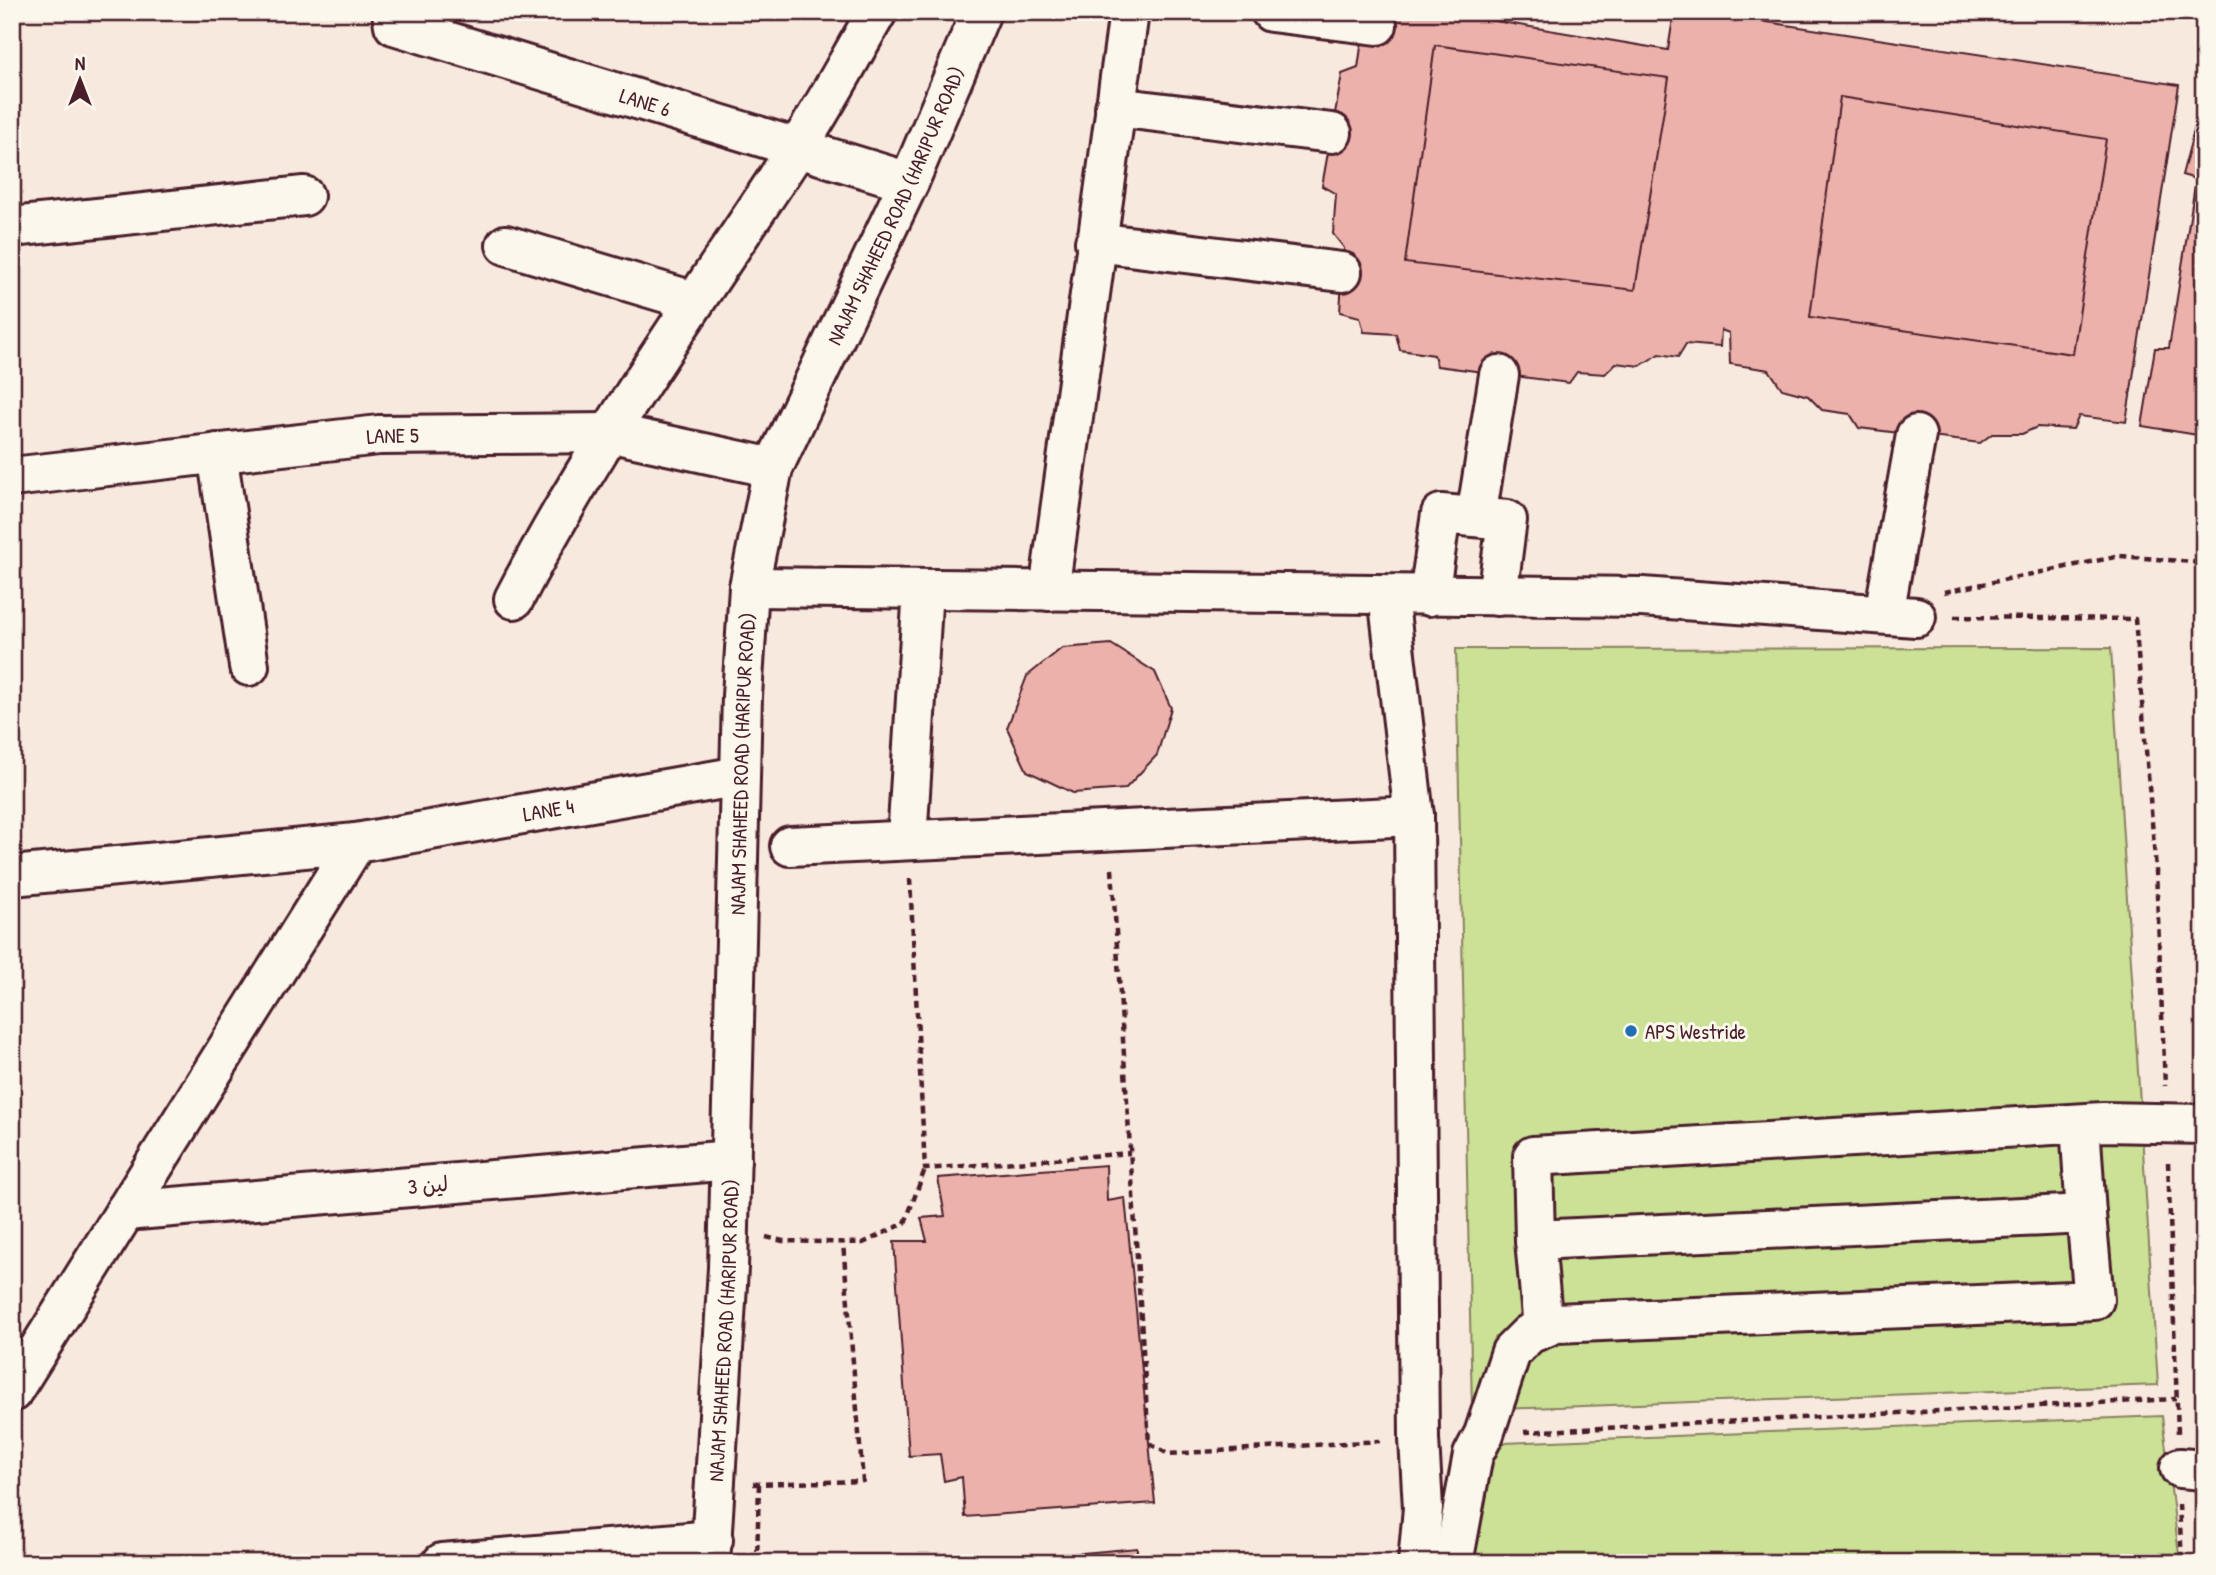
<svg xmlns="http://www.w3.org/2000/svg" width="2216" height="1575" font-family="'Patrick Hand','Playpen Sans Arabic',sans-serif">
  <rect width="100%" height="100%" fill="#f8e9df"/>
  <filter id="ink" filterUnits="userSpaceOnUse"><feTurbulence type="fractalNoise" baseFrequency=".0143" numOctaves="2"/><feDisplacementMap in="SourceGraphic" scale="14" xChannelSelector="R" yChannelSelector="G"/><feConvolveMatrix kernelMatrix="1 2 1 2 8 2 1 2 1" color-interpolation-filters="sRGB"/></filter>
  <g filter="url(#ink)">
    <g fill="#cae196" stroke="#8a8060" stroke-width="2">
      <path d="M 2111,648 L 2158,1385 L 1472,1410 L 1456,649 Z"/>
      <path d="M 2162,1416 L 2180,1563 L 1457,1563 L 1456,1445 Z"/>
    </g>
    <g fill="#ecb1aa" stroke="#4a1f2b" stroke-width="2">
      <path d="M 1378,12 L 1441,12 L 1668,50 L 1674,12 L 1702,12 L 2179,85 L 2126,422 L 2079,416 L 2073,429 L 2037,427 L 2022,434 L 1992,434 L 1980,443 L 1859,428 L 1850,414 L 1822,410 L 1808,396 L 1782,389 L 1769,370 L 1730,364 L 1729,333 L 1721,330 L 1720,347 L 1686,344 L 1678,357 L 1659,354 L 1640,366 L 1616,363 L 1605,374 L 1577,372 L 1569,383 L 1437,366 L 1434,355 L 1400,350 L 1396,334 L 1364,332 L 1360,317 L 1340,312 L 1344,248 L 1333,234 L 1336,194 L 1322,186 L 1342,74 L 1358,68 L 1363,33 Z"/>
      <path d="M 1435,45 L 1669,78 L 1635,290 L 1405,263 Z"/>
      <path d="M 1840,97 L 2106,139 L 2073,354 L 1810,317 Z"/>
      <path d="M 2200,108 L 2204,109 L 2204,436 L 2142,426 L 2155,348 L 2169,348 L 2196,179 L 2182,175 Z"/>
      <path d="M 1111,644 L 1155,672 L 1171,708 L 1157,755 L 1125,789 L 1073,793 L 1027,771 L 1007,728 L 1027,676 L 1062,648 Z"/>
      <path d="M 1106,1165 L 1107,1201 L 1125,1198 L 1155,1503 L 965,1517 L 962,1477 L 944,1481 L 940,1454 L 909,1456 L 894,1241 L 927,1241 L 921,1218 L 945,1216 L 938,1178 Z"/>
      <path d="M 1137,1548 L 1137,1563 L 974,1563 Z"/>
    </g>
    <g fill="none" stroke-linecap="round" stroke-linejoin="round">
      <defs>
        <g id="minor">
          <path id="s1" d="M 392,12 L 394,25 L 909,182"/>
          <path d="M 1271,12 L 1377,25"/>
          <path d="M 1115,107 L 1332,133"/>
          <path d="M 12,227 L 304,196"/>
          <path d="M 1095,242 L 1342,272"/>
          <path d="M 506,245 L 693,301"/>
          <path d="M 217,453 L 249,666"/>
          <path id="s2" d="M 12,477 L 379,435 L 612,433 L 773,468"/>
          <path d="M 1476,517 L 1499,375"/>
          <path d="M 749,587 L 1642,597 L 1916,617"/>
          <path d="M 1049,591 L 1129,12"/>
          <path d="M 1388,595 L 1414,816 L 1419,1439 L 1423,1508 L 1418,1563"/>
          <path d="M 1429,596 L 1441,514 L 1507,520 L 1497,596"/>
          <path d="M 514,599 C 595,442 699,298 796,150 C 825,106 850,58 877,12"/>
          <path d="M 1884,614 L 1916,435"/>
          <path d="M 907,840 L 923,589"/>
          <path d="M 790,846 L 1414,816"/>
          <path id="s3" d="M 12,876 L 356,843 L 740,776"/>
          <path d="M 2080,1124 L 2086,1214"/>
          <path d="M 125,1211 L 731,1160"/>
          <path d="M 1535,1240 L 1543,1328"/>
          <path d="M 12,1392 L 356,843"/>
          <path d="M 2180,1468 L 2204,1470"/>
          <path d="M 442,1563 L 713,1540"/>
          <path d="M 1453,1563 L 1473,1455 L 1484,1434 L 1511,1352 L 1529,1334 L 1556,1323 L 2094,1300 L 2086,1214 L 1535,1240 L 1533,1156 L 2103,1122 L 2204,1124"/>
        </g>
        <g id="major">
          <path id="s4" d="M 710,1563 L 728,1268 L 742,696 L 749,587 L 773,468 L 909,182 L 981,12"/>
        </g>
      </defs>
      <use href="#minor" stroke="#4a1f2b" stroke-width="44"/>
      <use href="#major" stroke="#4a1f2b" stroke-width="44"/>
      <g stroke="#4a1f2b" stroke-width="4.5" stroke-dasharray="7 5" stroke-linecap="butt">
        <path d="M 1944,592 L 2120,556 L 2204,563"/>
        <path d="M 1954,617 L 2135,619 L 2156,870 L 2165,1086"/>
        <path d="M 1112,869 L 1149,1443 L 1168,1454 L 1380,1441"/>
        <path d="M 910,879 L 925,1169 L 1130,1153"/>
        <path d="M 2168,1162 L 2178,1433"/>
        <path d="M 766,1237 L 783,1241 L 863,1243 L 905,1223 L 925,1169"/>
        <path d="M 1524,1432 L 2176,1399"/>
        <path d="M 753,1484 L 863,1481 L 843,1243"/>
        <path d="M 2179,1504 L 2182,1563"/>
        <path d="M 757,1563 L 759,1483"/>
      </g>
      <use href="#minor" stroke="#fbf7ec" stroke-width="38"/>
      <use href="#major" stroke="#fbf7ec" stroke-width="38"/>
    </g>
  </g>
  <circle fill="#1f6fb2" stroke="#fbf7ec" stroke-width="2.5" cx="1631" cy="1031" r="7"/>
  <g text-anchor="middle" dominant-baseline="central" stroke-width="6" stroke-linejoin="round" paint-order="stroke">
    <g font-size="21" fill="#4a1f2b" stroke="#fbf7ec">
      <text stroke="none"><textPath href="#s1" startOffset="276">LANE 6</textPath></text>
      <text stroke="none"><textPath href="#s4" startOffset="1388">NAJAM SHAHEED ROAD (HARIPUR ROAD)</textPath></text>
      <text stroke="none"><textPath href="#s2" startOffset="383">LANE 5</textPath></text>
      <text stroke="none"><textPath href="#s4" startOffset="800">NAJAM SHAHEED ROAD (HARIPUR ROAD)</textPath></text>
      <text stroke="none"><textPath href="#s3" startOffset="541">LANE 4</textPath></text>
      <text transform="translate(428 1185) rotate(-5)">لین 3</text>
      <text stroke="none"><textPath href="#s4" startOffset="233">NAJAM SHAHEED ROAD (HARIPUR ROAD)</textPath></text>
    </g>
    <g font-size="21" fill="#4a1f2b" stroke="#fbf7ec" text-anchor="start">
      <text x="1645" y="1031">APS Westride</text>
    </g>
  </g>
  <rect width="2216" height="1575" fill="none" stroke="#fbf7ec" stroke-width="42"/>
  <rect x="21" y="21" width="2174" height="1533" fill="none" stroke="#4a1f2b" stroke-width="2.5" filter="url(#ink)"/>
  <g transform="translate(80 80)" stroke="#fbf7ec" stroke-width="5" paint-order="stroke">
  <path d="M0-5L12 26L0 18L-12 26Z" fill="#4a1f2b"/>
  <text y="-10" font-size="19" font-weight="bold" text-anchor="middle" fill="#4a1f2b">N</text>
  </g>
</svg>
